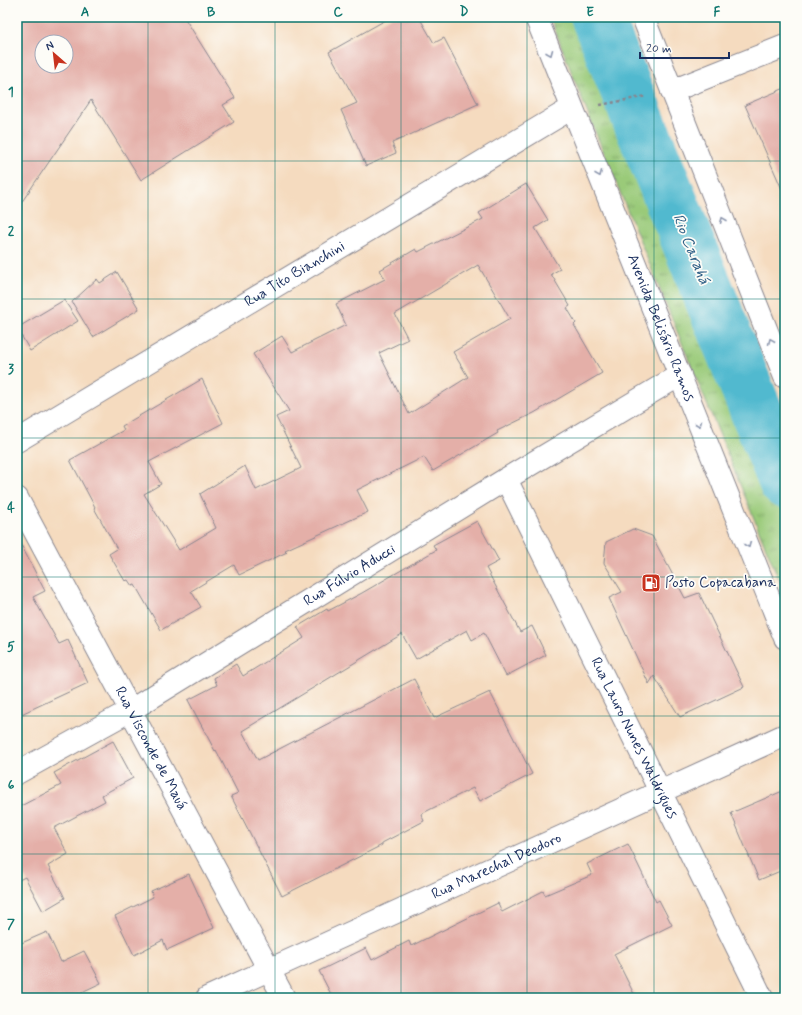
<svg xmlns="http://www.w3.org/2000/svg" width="802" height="1015" font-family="Mynerve,sans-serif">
  <defs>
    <pattern id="grass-tufts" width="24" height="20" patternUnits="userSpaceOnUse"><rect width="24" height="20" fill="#9aca79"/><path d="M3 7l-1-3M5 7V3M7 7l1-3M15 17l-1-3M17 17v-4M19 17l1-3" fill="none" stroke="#7da466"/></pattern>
  </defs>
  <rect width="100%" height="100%" fill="#fdfcf7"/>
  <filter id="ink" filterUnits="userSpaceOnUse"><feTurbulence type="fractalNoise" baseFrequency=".025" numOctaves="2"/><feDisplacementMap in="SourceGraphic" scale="8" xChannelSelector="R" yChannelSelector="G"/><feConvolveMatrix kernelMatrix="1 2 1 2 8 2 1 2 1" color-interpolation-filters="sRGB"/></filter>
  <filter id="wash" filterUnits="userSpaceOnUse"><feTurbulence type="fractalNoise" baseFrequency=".012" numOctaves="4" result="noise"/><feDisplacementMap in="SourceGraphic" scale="16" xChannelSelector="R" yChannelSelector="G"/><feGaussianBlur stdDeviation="0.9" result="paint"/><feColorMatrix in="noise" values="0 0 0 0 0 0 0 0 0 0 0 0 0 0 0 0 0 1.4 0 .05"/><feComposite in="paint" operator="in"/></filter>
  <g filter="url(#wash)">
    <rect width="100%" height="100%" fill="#f5dbbf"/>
    <path fill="url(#grass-tufts)" stroke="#5a7c6c" d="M 550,17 L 620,17 L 785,436 L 785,594 L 583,102 Z"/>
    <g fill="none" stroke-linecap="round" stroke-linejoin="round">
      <path stroke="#51b9cf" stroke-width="53" d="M 597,17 L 785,482"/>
    </g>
    <g id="blocks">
      <g fill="#e4afa8" fill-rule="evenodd">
        <path d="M 17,17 L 184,17 L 235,98 L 223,105 L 234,122 L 141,180 L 91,100 L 17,209 ZM 42,42 L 66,42 L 66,66 L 42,66 Z"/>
        <path d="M 391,17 L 419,17 L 434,43 L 444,38 L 478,104 L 392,143 L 396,153 L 366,166 L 341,110 L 357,103 L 329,52 Z"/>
        <path d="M 785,88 L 785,196 L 745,105 Z"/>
        <path d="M 526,184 L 548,220 L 535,228 L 560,269 L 551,274 L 570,306 L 567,308 L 576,323 L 574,325 L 602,373 L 534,413 L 497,431 L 498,433 L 433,471 L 424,457 L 357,490 L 368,512 L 285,550 L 287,552 L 239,575 L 234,565 L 191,591 L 201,607 L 161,630 L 135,585 L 132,586 L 128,580 L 125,581 L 109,554 L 117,549 L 94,508 L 95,507 L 70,460 L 124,430 L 122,426 L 202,379 L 223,423 L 149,462 L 161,484 L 144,494 L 179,550 L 216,528 L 200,494 L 245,466 L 256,490 L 301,468 L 276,417 L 289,411 L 253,354 L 282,336 L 292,352 L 346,325 L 336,304 L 385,279 L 380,270 L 416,249 L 418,252 L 483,219 L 479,213 ZM 478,265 L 510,319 L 453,352 L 468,377 L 409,414 L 379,353 L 408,339 L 395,314 Z"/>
        <path d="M 117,272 L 139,309 L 93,337 L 72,302 L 97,279 L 100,283 Z"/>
        <path d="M 64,300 L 78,321 L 30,351 L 17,328 Z"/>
        <path d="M 477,521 L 499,561 L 486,568 L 520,632 L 532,626 L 546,655 L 506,676 L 484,633 L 472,640 L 467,630 L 416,659 L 402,634 L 242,731 L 258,760 L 414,679 L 434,718 L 490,692 L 532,774 L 480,801 L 473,788 L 421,814 L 424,821 L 382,843 L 382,845 L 282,896 L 231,796 L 238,793 L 216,750 L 215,751 L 188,700 L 217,685 L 214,678 L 236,664 L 243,676 L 304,638 L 297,627 L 327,609 L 328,611 L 362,593 L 436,550 L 433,545 Z"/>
        <path d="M 633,529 L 652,536 L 685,598 L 699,593 L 744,687 L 680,717 L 654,676 L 649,684 L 609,598 L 622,592 L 604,563 L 606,542 Z"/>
        <path d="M 17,537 L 45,591 L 33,597 L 59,644 L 68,640 L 88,683 L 17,716 Z"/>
        <path d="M 113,741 L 133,778 L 102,795 L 105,801 L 54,828 L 68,854 L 48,866 L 65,898 L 43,911 L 25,877 L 17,881 L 17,808 L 61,785 L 54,773 Z"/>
        <path d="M 785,790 L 785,869 L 759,880 L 731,813 Z"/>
        <path d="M 628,844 L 656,902 L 659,900 L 672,925 L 614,954 L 636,998 L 333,998 L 319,971 L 366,948 L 372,960 L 409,941 L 411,946 L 498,903 L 502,912 L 543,891 L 545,895 L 592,875 L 587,864 Z"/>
        <path d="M 189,874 L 214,928 L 167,950 L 163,940 L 134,955 L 115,916 L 153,897 L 151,891 Z"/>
        <path d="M 47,932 L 61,962 L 84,951 L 101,983 L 69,998 L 21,998 L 17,988 L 17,945 Z"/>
      </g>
    </g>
  </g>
  <g filter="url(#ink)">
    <use href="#blocks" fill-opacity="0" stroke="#88858e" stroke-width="1"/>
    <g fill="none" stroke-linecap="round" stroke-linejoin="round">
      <defs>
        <g id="street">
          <path d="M 672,91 L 785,46"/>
          <path id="s1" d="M 17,441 L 572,108"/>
          <path id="s2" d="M 506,479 L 762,998"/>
          <path id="s3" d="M 17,773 L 131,710 L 506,479 L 680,375"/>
        </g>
        <g id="secondary">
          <path id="s4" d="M 17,498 L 284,998"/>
          <path id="s5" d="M 207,998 L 785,735"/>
        </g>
        <g id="primary">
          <path id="s6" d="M 536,17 L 785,638"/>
          <path d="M 643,17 L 785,377"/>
        </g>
      </defs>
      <use href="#street" stroke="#88858e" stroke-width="24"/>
      <use href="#secondary" stroke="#88858e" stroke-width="24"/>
      <use href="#primary" stroke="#88858e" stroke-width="24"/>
      <path stroke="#88858e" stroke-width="2.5" stroke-dasharray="3 3" stroke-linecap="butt" d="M 600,105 L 647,96"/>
      <use href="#street" stroke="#fff" stroke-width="22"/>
      <use href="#secondary" stroke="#fff" stroke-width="22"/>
      <use href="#primary" stroke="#fff" stroke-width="22"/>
    </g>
    <defs><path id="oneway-chevron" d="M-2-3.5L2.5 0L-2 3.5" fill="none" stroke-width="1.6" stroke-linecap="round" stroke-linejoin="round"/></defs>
    <g stroke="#8d97ae">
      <use href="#oneway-chevron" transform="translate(550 53) rotate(68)"/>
      <use href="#oneway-chevron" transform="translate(599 174) rotate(68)"/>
      <use href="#oneway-chevron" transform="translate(723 220) rotate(-112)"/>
      <use href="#oneway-chevron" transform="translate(771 341) rotate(-112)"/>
      <use href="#oneway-chevron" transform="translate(699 424) rotate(68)"/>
      <use href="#oneway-chevron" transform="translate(748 545) rotate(68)"/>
    </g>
  </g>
  <path fill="none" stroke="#0f766e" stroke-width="1" stroke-opacity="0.55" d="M 148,17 L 148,998M 275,17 L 275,998M 401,17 L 401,998M 527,17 L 527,998M 654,17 L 654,998M 17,161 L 785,161M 17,299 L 785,299M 17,438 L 785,438M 17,577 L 785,577M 17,716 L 785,716M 17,854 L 785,854"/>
  <defs>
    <symbol id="fuel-square" viewBox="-11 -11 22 22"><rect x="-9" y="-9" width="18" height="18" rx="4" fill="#c8321e" stroke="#fdfcf7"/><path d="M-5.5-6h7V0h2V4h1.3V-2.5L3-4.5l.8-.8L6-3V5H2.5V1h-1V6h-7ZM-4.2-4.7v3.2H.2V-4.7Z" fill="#fff"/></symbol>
  </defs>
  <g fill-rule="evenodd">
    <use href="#fuel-square" x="640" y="572" width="22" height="22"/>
  </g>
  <g text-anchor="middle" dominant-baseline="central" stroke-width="3.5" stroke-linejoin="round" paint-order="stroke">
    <g font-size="15" fill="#1b2f5e" stroke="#fdfcf7">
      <text stroke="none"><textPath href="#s1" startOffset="324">Rua Tito Bianchini</textPath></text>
      <text stroke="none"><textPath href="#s6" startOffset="335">Avenida Belisário Ramos</textPath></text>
      <text stroke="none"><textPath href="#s3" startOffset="387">Rua Fúlvio Aducci</textPath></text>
      <text stroke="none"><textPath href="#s2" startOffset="289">Rua Lauro Nunes Waldrigues</textPath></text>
      <text stroke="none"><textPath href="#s4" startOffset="284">Rua Visconde de Mauá</textPath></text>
      <text stroke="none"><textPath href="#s5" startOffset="318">Rua Marechal Deodoro</textPath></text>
    </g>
    <g font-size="15" fill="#1b2f5e" stroke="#fdfcf7" text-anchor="start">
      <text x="665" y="583">Posto Copacabana</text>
    </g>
    <g font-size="16" font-style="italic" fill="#2e5f86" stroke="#fdfcf7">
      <text transform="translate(691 249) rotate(68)">Rio Carahá</text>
    </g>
  </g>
  <rect width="802" height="1015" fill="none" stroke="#fdfcf7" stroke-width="44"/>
  <g transform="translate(54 54) rotate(332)"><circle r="19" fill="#fdfcf7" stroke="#a3aaba"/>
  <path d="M0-3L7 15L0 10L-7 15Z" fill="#c8321e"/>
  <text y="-6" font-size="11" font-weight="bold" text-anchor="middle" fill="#1b2f5e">N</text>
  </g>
  <path d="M640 52v6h89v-6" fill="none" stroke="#1b2f5e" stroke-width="2"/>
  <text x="646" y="52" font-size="12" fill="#1b2f5e" stroke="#fdfcf7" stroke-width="3" paint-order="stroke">20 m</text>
  <rect x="22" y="22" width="758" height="971" fill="none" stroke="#0f766e" stroke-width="1.5"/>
  <g font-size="13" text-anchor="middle" font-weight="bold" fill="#0f766e">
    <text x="85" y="16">A</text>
    <text x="211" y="16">B</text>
    <text x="338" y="16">C</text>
    <text x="464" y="16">D</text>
    <text x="590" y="16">E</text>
    <text x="717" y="16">F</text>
    <text x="11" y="96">1</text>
    <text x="11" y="235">2</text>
    <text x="11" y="373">3</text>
    <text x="11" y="512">4</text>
    <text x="11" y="651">5</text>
    <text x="11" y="789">6</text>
    <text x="11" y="928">7</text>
  </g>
</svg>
